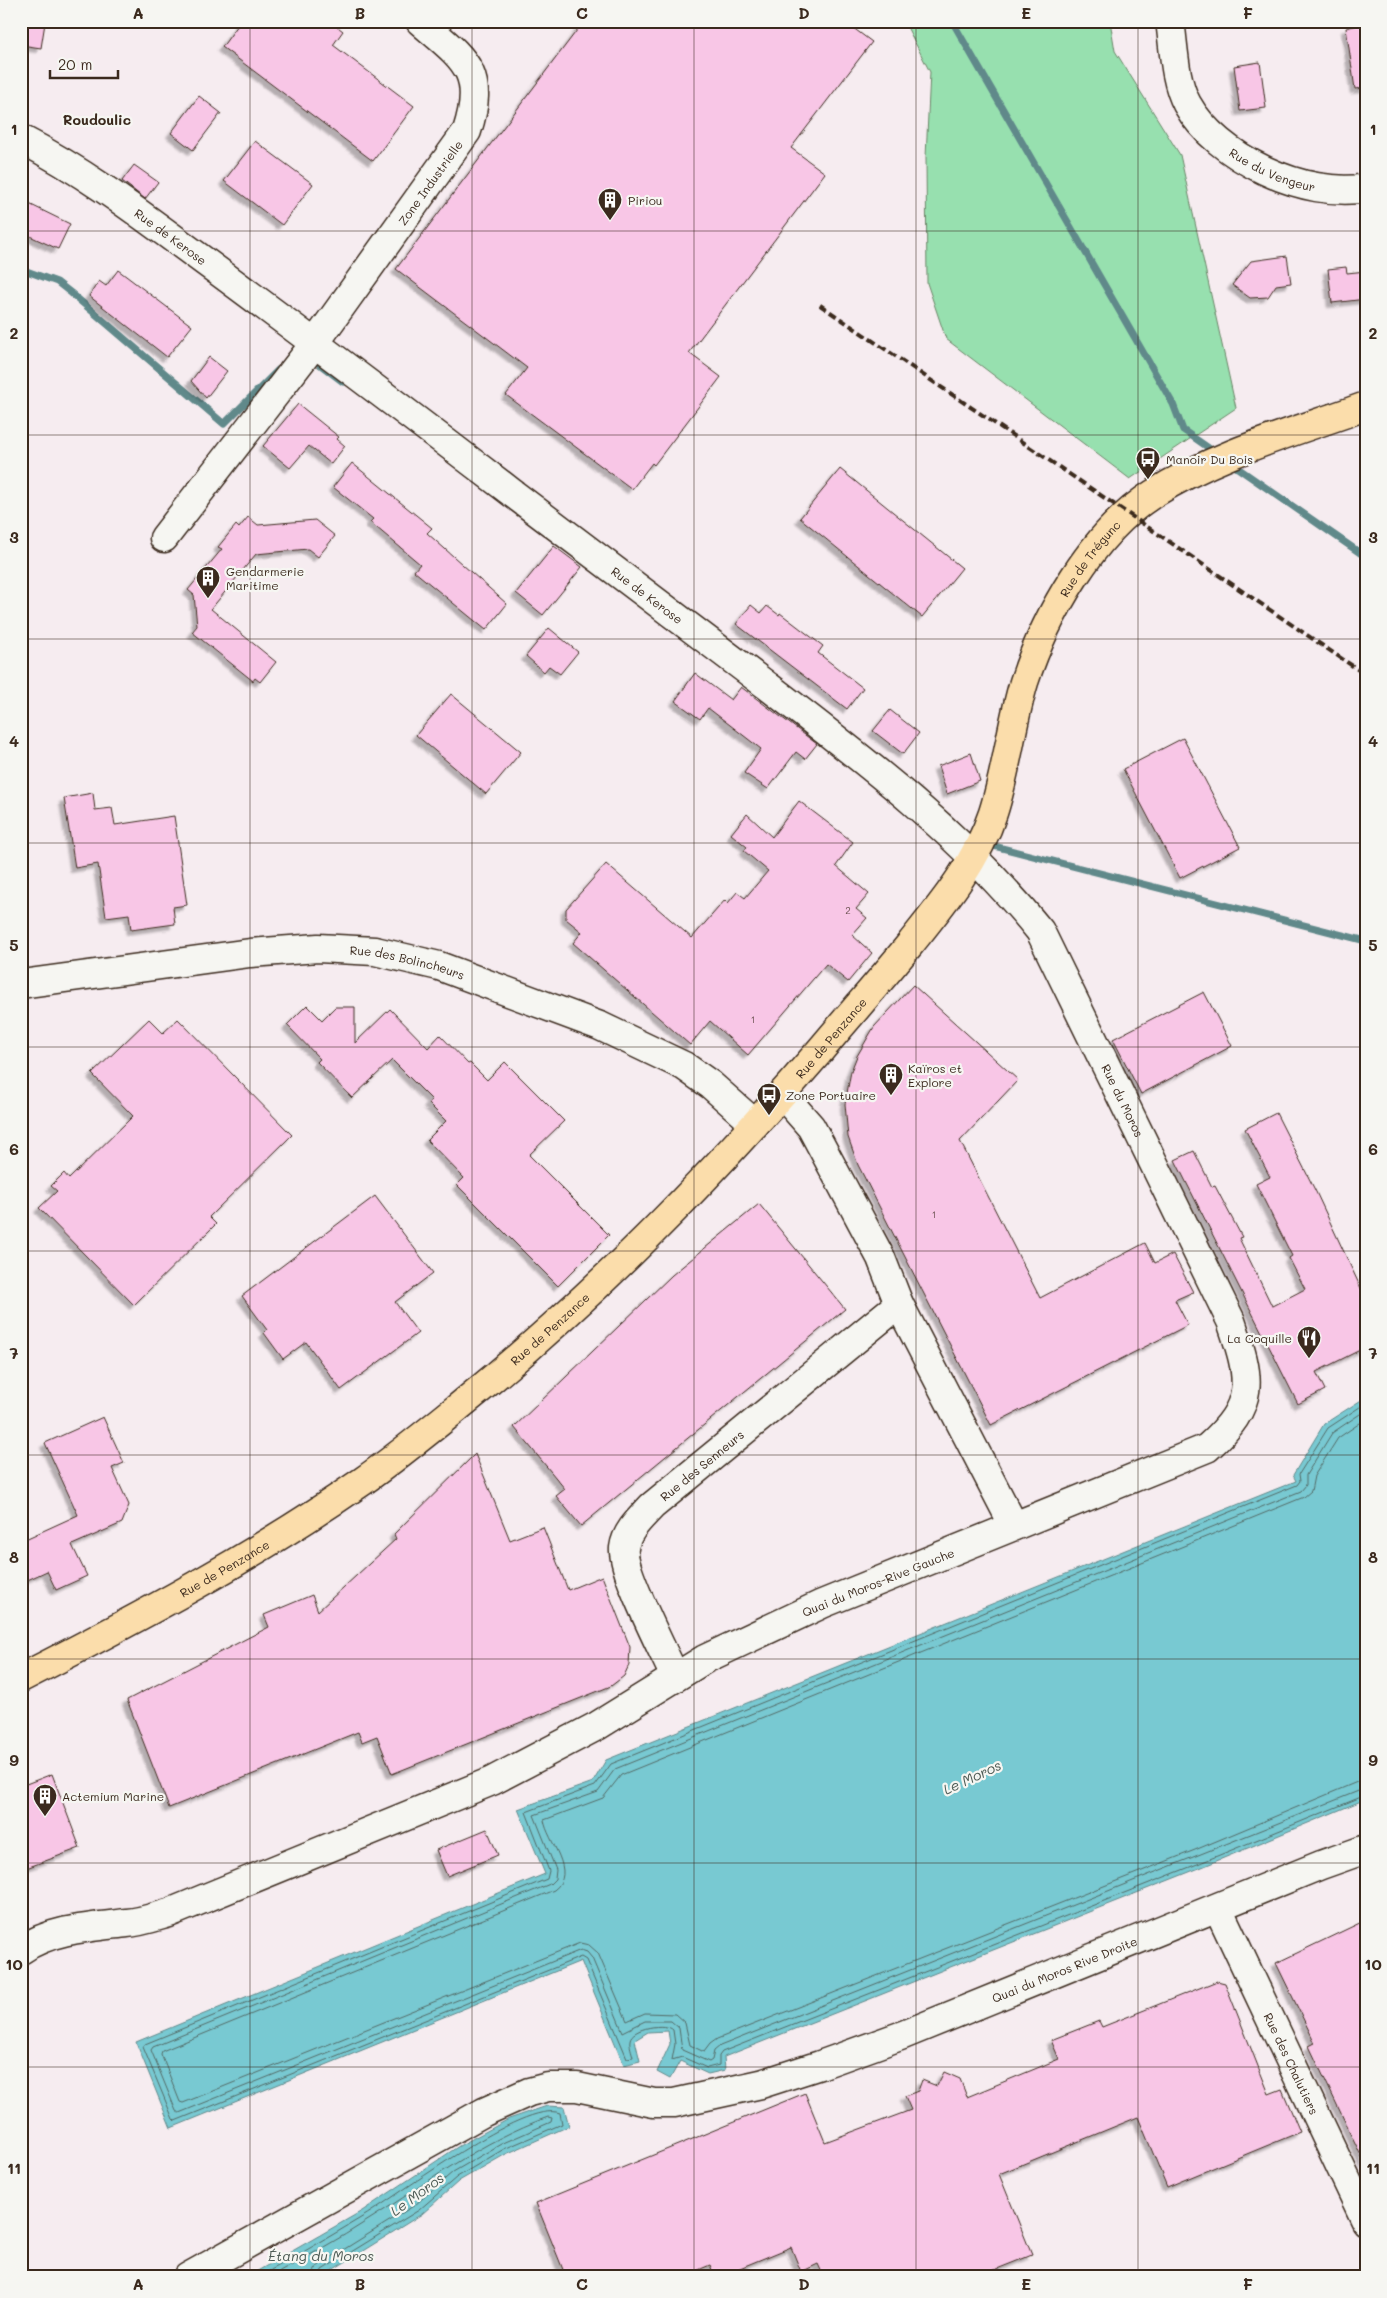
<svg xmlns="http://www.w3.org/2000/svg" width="1387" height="2298" font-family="Mali,sans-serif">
  <defs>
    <filter id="shadow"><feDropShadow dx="-4.5" dy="4.5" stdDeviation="1" flood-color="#0004"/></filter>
  </defs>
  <rect width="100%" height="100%" fill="#f6ecf0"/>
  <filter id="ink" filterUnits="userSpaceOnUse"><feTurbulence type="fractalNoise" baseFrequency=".02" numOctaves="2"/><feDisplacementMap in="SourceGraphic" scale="10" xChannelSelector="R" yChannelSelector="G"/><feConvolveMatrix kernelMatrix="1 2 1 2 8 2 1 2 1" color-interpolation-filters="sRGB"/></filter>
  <g filter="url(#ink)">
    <path fill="#97e0af" stroke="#698566" d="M 904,21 L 1110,21 L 1115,51 L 1180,155 L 1236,408 L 1130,479 L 946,339 L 927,283 L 926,157 L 930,72 Z"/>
    <g fill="#78c9d2" stroke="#60898a">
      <path d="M 1366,1397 L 1366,1799 L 1202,1867 L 724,2057 L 725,2070 L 708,2074 L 680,2061 L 670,2079 L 657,2072 L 670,2044 L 668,2031 L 648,2032 L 635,2040 L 640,2061 L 624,2065 L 581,1961 L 171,2128 L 136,2042 L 545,1874 L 518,1809 L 593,1782 L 606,1760 L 1296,1481 L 1293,1475 L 1324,1424 Z"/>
      <path d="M 547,2106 L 564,2107 L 569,2126 L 506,2154 L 459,2181 L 422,2214 L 321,2277 L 247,2277 L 362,2211 L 459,2146 L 509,2119 Z"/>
    </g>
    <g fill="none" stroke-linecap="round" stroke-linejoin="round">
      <g stroke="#536a66" stroke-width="1">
        <path d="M 1366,1403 L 1328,1428 L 1299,1474 L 1300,1481 L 1297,1485 L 611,1764 L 595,1786 L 526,1812 L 549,1871 L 547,1879 L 145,2044 L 143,2047 L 173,2119 L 175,2121 L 581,1957 L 586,1960 L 627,2058 L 633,2057 C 632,2052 629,2045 630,2040 C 631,2028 666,2022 673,2030 L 675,2044 L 672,2060 L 682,2057 L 707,2068 L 719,2065 L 719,2056 L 722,2052 L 1200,1863 L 1366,1795"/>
        <path d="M 1366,1410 L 1332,1433 L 1306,1475 L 1306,1485 L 1301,1491 L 615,1769 L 598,1792 L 534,1815 L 556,1870 L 555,1879 L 550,1884 L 153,2047 L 151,2050 L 176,2111 L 179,2113 L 581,1950 L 587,1952 L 592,1958 L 623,2032 L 645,2021 L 671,2021 L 679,2028 L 682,2050 L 709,2062 L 712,2060 L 714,2051 L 720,2046 L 1366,1788"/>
        <path d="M 1366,1419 L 1338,1438 L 1314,1476 L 1311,1491 L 1304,1497 L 621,1775 L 603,1798 L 544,1820 C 547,1841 578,1872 554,1890 L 162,2051 L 161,2054 L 180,2102 L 183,2103 L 580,1943 L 589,1945 L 598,1953 L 627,2021 L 645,2013 L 675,2014 L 685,2023 L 690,2045 L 704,2052 L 710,2044 L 717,2039 L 1195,1850 L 1357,1782 L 1366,1781"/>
        <path d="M 258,2277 C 294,2258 329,2237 364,2216 C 399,2195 524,2099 560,2113 L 562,2124 L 504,2149 L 457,2177 L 419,2210 L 322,2270 L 320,2277"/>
        <path d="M 271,2277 C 304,2258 338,2240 370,2219 C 429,2182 481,2141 548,2117 L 552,2118 L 551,2122 L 501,2144 L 453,2172 L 415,2205 L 319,2265 L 315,2270 L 313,2277"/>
      </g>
      <g stroke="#60898a" stroke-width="7">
        <path d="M 952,21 L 1173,404 L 1183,430 L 1216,453"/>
        <path d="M 21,269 L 57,282 L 71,293 L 224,424 L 278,370"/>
        <path d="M 310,357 L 343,382"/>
        <path d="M 1229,462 L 1366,557"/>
        <path d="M 986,844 L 1366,941"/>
      </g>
    </g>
    <g fill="#f8c6e6" stroke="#3b2a1e" filter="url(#shadow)">
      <path d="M 21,21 L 45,23 L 41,48 L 21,45 Z"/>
      <path d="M 241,21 L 330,21 L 343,31 L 333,45 L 414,106 L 373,161 L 222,47 Z"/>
      <path d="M 584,21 L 844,21 L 872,42 L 791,148 L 825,173 L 689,353 L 721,377 L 654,465 L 652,463 L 632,489 L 506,395 L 527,368 L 396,269 Z"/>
      <path d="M 1366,23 L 1366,88 L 1355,89 L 1346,28 Z"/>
      <path d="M 1260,62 L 1266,108 L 1240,111 L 1234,66 Z"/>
      <path d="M 199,96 L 221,113 L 193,150 L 171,133 Z"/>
      <path d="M 255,141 L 313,184 L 282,225 L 224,181 Z"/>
      <path d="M 134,165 L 158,182 L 145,199 L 122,181 Z"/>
      <path d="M 21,200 L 70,224 L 58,249 L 21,232 Z"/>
      <path d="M 1287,256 L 1291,283 L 1276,285 L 1268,297 L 1250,298 L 1232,285 L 1251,261 Z"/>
      <path d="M 1346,267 L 1347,273 L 1366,271 L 1366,299 L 1332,303 L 1328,269 Z"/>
      <path d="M 118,270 L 192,326 L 167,357 L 89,296 L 99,281 L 106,286 Z"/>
      <path d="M 209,357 L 227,371 L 206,398 L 191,381 Z"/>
      <path d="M 298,404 L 339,437 L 337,439 L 345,446 L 331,464 L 309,446 L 290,468 L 263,446 Z"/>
      <path d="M 352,463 L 432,528 L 427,533 L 507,604 L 486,630 L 414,571 L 420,564 L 370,522 L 373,519 L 333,487 Z"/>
      <path d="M 840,469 L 962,568 L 922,617 L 800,518 Z"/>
      <path d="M 248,517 L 258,525 L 315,520 L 335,536 L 318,557 L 308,549 L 256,554 L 211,609 L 276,662 L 260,682 L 255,678 L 253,681 L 192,632 L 197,626 L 194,595 L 188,590 L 222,549 L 218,547 L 236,525 L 239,528 Z"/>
      <path d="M 554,546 L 582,567 L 543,615 L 516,593 Z"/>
      <path d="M 751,605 L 761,613 L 767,606 L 779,615 L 780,613 L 823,646 L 818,653 L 863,688 L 847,709 L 736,624 Z"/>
      <path d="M 549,628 L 578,652 L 560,674 L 549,666 L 544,672 L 526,656 Z"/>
      <path d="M 695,673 L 731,700 L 741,687 L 817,744 L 805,759 L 796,752 L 768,789 L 744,773 L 761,749 L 708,708 L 700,719 L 675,701 Z"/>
      <path d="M 451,694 L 521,752 L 486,794 L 416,735 Z"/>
      <path d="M 890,710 L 919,733 L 903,754 L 873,731 Z"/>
      <path d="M 1183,738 L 1240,847 L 1180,878 L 1123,769 Z"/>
      <path d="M 971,753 L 980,781 L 947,794 L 938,766 Z"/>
      <path d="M 93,793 L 95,810 L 112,808 L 115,825 L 174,816 L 187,905 L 173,907 L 175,924 L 131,930 L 129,914 L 106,917 L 98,864 L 75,868 L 64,798 Z"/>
      <path d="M 799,801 L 853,842 L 836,866 L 869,894 L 856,909 L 867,918 L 852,935 L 872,953 L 848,982 L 826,964 L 748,1055 L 710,1021 L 690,1045 L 573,943 L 582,932 L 566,919 L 566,909 L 606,864 L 692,938 L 725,900 L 728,903 L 737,892 L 745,898 L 768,871 L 744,851 L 747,847 L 731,834 L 747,814 L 772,837 Z"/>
      <path d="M 913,985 L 1018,1080 L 960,1141 L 1040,1298 L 1145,1243 L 1155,1263 L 1173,1254 L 1193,1292 L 1175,1300 L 1188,1325 L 991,1425 L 858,1165 L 848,1137 L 845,1104 L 851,1071 L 857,1056 L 874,1027 Z"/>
      <path d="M 1204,992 L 1232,1046 L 1141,1094 L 1113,1039 Z"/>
      <path d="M 307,1005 L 322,1020 L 335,1007 L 355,1007 L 355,1043 L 390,1009 L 428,1048 L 440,1035 L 468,1064 L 470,1063 L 487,1080 L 505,1062 L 564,1121 L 529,1155 L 609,1235 L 558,1286 L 457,1185 L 464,1178 L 427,1140 L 446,1121 L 428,1103 L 432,1100 L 392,1060 L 352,1098 L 317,1062 L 320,1059 L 287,1025 Z"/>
      <path d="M 149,1019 L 163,1033 L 178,1019 L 292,1135 L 209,1217 L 216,1224 L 134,1305 L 39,1208 L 57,1191 L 51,1186 L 64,1173 L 69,1179 L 133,1116 L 92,1074 Z"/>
      <path d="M 1276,1113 L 1316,1192 L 1366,1299 L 1366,1347 L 1316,1372 L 1325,1390 L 1298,1404 L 1175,1160 L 1194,1151 L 1212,1187 L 1215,1186 L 1225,1205 L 1242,1237 L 1239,1238 L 1272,1306 L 1305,1289 L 1289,1258 L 1292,1256 L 1256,1184 L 1270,1177 L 1245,1129 Z"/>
      <path d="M 375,1196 L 433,1273 L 395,1302 L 418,1333 L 341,1390 L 306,1342 L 283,1359 L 264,1333 L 267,1330 L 242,1296 Z"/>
      <path d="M 759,1204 L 845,1309 L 581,1526 L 556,1496 L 565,1489 L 514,1427 L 672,1275 Z"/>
      <path d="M 103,1417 L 124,1463 L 112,1468 L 129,1505 L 122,1523 L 72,1545 L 87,1576 L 56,1590 L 47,1571 L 21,1583 L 21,1541 L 78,1515 L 45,1443 Z"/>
      <path d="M 475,1454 L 510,1540 L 543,1527 L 568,1590 L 602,1576 L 630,1647 L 629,1665 L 624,1676 L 611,1686 L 392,1774 L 377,1736 L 362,1742 L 358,1732 L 169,1808 L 127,1700 L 269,1627 L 264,1615 L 312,1595 L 318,1611 L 396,1539 L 394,1534 Z"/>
      <path d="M 52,1774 L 80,1848 L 21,1870 L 21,1786 Z"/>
      <path d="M 487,1829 L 498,1855 L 447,1876 L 436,1850 Z"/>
      <path d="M 1366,1920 L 1366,2166 L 1309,2046 L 1315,2043 L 1276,1963 Z"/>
      <path d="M 1217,1981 L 1225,1983 L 1269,2094 L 1282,2089 L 1300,2132 L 1167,2187 L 1138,2117 L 999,2174 L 1032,2255 L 977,2277 L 824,2277 L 818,2264 L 801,2272 L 791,2247 L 718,2277 L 715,2277 L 710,2265 L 682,2277 L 566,2277 L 536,2203 L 805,2093 L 825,2142 L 911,2110 L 905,2096 L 918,2091 L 922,2080 L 937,2086 L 944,2072 L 960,2079 L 967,2097 L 1059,2059 L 1051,2040 L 1099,2021 L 1102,2027 Z"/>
    </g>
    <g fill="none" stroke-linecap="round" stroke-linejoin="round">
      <defs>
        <g id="minor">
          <path id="s1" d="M 1170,21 C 1174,47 1174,80 1187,104 C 1217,158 1305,199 1366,188"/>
          <path id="s2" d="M 21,139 C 91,175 152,223 215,269 C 315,343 413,417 511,492 C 596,557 681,620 765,684 C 863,759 963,835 1040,931 L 1231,1321 C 1251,1379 1257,1404 1207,1448 L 822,1604 L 705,1659 L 597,1726 L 492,1781 L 169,1913 C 155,1917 141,1922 127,1923 C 92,1927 51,1929 21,1950"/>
          <path id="s3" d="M 164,538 L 315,343 L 467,131 C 487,70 462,58 420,21"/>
          <path id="s4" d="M 21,984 L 250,953 L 318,948 L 375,951 L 439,966 L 600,1026 L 684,1066 L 711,1085 L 755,1124"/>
          <path d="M 782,1094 L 811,1127 L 881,1258 L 899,1304 L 1014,1526"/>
          <path id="s5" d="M 675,1677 C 664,1652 621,1570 624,1548 C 626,1531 641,1518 652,1506 L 899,1304"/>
          <path id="s6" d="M 1218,1908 L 1366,2221"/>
          <path id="s7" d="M 188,2277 L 484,2112 L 529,2092 L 548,2087 L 577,2087 L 654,2103 L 674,2103 L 761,2084 L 820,2065 L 903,2035 L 1321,1865 L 1366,1849"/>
        </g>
        <g id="major">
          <path id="s8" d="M 21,1678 C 139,1618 255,1556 363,1481 C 397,1457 430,1430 462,1404 C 594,1297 707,1181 818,1053 C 849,1016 881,980 911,943 C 943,903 977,862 993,813 C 1007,770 1011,725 1024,682 C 1046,615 1092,533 1153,494 C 1217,453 1295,432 1366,406"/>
        </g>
      </defs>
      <use href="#minor" stroke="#3b2a1e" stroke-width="31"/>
      <use href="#major" stroke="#3b2a1e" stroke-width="31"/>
      <use href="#minor" stroke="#f6f6f2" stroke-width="28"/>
      <use href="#major" stroke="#fbddab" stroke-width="28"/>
      <path stroke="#3b2a1e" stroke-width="4" stroke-dasharray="8 4" stroke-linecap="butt" d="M 820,305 L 1366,675"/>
    </g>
  </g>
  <path fill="none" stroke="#3b2a1e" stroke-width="1" stroke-opacity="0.55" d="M 250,21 L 250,2277M 472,21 L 472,2277M 694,21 L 694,2277M 916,21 L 916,2277M 1138,21 L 1138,2277M 21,231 L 1366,231M 21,435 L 1366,435M 21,639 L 1366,639M 21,843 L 1366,843M 21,1047 L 1366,1047M 21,1251 L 1366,1251M 21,1455 L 1366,1455M 21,1659 L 1366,1659M 21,1863 L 1366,1863M 21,2067 L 1366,2067"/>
  <defs>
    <symbol id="building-pin" viewBox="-11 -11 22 30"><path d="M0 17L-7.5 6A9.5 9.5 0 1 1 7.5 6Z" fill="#3b2a1e" stroke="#f6f6f2"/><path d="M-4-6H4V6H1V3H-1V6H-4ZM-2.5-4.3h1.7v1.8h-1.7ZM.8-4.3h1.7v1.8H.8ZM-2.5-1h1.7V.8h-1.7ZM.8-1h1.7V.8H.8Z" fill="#fff"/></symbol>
    <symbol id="bus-pin" viewBox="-11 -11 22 30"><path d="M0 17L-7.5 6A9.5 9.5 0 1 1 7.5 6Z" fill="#3b2a1e" stroke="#f6f6f2"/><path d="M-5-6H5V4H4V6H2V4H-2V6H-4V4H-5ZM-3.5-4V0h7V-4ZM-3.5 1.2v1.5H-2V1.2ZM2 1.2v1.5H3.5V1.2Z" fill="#fff"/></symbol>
    <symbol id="restaurant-pin" viewBox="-11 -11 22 30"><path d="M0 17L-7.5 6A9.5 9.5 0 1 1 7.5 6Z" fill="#3b2a1e" stroke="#f6f6f2"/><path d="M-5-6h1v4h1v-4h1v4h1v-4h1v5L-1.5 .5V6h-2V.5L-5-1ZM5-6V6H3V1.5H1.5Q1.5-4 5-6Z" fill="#fff"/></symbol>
  </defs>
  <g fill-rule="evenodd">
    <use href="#building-pin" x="596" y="186" width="28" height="38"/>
    <use href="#bus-pin" x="1134" y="445" width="28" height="38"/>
    <use href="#building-pin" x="194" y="564" width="28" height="38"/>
    <use href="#building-pin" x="877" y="1061" width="28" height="38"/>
    <use href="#bus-pin" x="755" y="1081" width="28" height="38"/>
    <use href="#restaurant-pin" x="1295" y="1324" width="28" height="38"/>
    <use href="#building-pin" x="31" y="1782" width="28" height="38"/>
  </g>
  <g text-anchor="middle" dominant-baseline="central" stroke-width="4.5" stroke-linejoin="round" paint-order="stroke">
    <g font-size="10" fill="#6a5150">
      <text x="848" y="910">2</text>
      <text x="753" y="1019">1</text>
      <text x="934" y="1214">1</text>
    </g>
    <g font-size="12" fill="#3b2a1e" stroke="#f6f6f2">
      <text stroke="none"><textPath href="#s1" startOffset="196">Rue du Vengeur</textPath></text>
      <text stroke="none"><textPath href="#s3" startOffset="444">Zone Industrielle</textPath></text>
      <text stroke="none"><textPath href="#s2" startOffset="179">Rue de Kerose</textPath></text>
      <text stroke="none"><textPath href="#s8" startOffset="1595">Rue de Trégunc</textPath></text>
      <text stroke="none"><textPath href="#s2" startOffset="775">Rue de Kerose</textPath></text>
      <text stroke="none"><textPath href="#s4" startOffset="390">Rue des Bolincheurs</textPath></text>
      <text stroke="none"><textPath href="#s8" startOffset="1041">Rue de Penzance</textPath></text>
      <text stroke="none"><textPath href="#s2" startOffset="1482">Rue du Moros</textPath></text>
      <text stroke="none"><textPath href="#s8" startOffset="636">Rue de Penzance</textPath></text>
      <text stroke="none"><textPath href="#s5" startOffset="255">Rue des Senneurs</textPath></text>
      <text stroke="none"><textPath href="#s8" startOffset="231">Rue de Penzance</textPath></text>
      <text transform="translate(878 1582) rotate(-22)">Quai du Moros-Rive Gauche</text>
      <text stroke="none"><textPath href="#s7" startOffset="949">Quai du Moros Rive Droite</textPath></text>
      <text stroke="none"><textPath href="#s6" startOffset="172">Rue des Chalutiers</textPath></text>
    </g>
    <g font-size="12" fill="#3b2a1e" stroke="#f6f6f2" text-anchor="start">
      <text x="628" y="200">Piriou</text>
      <text x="1166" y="459">Manoir Du Bois</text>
      <text x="226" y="571">Gendarmerie<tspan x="226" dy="14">Maritime</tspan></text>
      <text x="908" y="1068">Kaïros et<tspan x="908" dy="14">Explore</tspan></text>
      <text x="786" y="1095">Zone Portuaire</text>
      <text x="1292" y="1338" text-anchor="end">La Coquille</text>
      <text x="62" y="1796">Actemium Marine</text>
    </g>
    <g font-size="14" font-weight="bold" fill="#3b2a1e" stroke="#f6f6f2">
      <text x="97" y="119">Roudoulic</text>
    </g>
    <g font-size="14" font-style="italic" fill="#4d5a54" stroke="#f6f6f2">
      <text transform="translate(972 1777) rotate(-25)">Le Moros</text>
      <text transform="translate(417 2194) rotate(-36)">Le Moros</text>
      <text x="321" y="2255">Étang du Moros</text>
    </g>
  </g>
  <rect width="1387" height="2298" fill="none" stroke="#f6f6f2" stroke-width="55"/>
  <path d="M50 70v8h68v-8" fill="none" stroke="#3b2a1e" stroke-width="2.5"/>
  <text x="58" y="70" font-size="15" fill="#3b2a1e" stroke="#f6f6f2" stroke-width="4" paint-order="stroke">20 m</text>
  <rect x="28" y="28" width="1332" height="2242" fill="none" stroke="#3b2a1e" stroke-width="2"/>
  <g font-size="16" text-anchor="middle" font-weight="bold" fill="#3b2a1e">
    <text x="138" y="19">A</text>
    <text x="360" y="19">B</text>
    <text x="582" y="19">C</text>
    <text x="804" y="19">D</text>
    <text x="1026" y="19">E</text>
    <text x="1248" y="19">F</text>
    <text x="14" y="135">1</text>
    <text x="1373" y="135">1</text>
    <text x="14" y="339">2</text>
    <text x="1373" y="339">2</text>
    <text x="14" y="543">3</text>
    <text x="1373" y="543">3</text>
    <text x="14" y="747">4</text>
    <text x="1373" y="747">4</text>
    <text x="14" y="951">5</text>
    <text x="1373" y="951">5</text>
    <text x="14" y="1155">6</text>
    <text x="1373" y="1155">6</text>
    <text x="14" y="1359">7</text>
    <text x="1373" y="1359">7</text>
    <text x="14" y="1563">8</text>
    <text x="1373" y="1563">8</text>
    <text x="14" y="1766">9</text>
    <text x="1373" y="1766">9</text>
    <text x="14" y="1970">10</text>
    <text x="1373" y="1970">10</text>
    <text x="14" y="2174">11</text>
    <text x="1373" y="2174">11</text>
    <text x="138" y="2290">A</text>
    <text x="360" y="2290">B</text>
    <text x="582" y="2290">C</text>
    <text x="804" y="2290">D</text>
    <text x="1026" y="2290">E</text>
    <text x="1248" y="2290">F</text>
  </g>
</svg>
